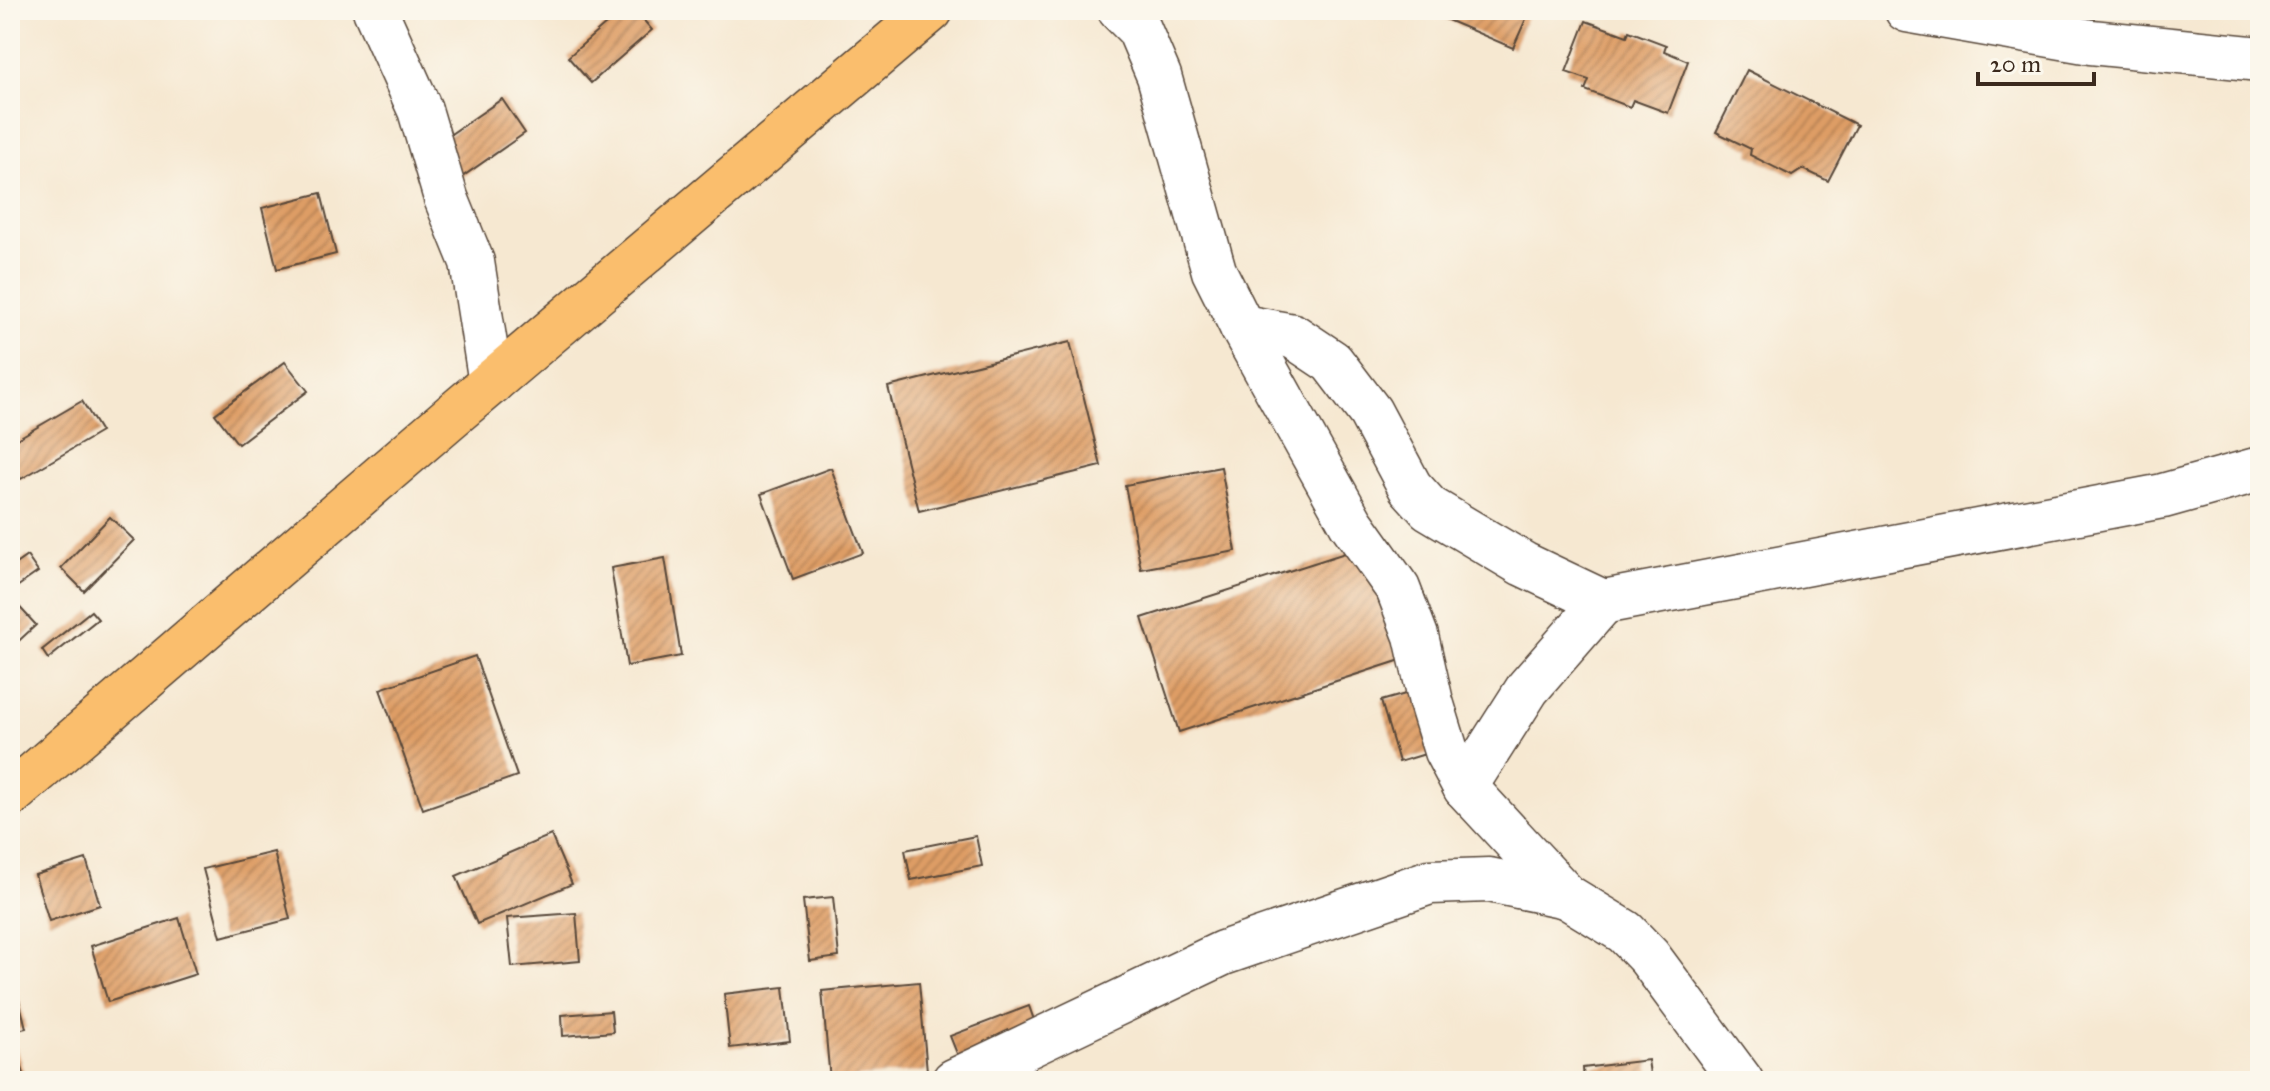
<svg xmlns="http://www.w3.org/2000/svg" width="2270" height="1091" font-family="'IM FELL Great Primer',serif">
  <defs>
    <pattern id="building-hatch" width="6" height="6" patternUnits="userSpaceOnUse" patternTransform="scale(2)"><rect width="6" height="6" fill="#de9d65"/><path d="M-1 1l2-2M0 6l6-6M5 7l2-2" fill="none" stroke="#b58053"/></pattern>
  </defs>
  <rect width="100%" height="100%" fill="#fbf7ec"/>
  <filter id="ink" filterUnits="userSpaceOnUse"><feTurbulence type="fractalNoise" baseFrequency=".0125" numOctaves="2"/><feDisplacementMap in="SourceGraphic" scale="16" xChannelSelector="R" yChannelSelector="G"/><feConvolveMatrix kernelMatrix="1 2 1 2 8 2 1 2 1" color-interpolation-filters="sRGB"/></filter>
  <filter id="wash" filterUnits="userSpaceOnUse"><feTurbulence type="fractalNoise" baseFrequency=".006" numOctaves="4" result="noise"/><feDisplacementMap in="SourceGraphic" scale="32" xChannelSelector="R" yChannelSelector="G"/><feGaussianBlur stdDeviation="1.8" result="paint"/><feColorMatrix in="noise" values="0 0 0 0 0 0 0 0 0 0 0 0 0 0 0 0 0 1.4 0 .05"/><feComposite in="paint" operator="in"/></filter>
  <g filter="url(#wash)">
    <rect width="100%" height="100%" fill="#f6e8d1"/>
    <g id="blocks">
      <g fill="url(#building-hatch)">
        <path d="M 622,10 L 635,10 L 652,30 L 591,83 L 568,57 Z"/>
        <path d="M 1424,10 L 1530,10 L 1513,48 Z"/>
        <path d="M 1586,21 L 1627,36 L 1629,31 L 1666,45 L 1664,51 L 1688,61 L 1668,113 L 1633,100 L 1630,107 L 1585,90 L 1589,80 L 1566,72 Z"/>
        <path d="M 1747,70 L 1857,125 L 1828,181 L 1803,169 L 1792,176 L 1750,155 L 1751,149 L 1716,132 Z"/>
        <path d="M 502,99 L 525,133 L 459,179 L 435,145 Z"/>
        <path d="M 321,193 L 336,254 L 277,269 L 262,208 Z"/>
        <path d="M 1070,342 L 1101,466 L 919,511 L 888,387 Z"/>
        <path d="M 285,362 L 308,391 L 238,444 L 215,414 Z"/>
        <path d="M 82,401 L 101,432 L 21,479 L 10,460 L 10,443 Z"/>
        <path d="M 1221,467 L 1236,551 L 1141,569 L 1125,485 Z"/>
        <path d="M 831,468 L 863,553 L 793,579 L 761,494 Z"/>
        <path d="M 110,517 L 134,540 L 84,591 L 61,568 Z"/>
        <path d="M 1370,545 L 1407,658 L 1179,732 L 1142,618 Z"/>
        <path d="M 27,556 L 38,572 L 14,589 L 10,584 L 10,568 Z"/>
        <path d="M 665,558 L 681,656 L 627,666 L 611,568 Z"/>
        <path d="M 13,600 L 36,625 L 10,649 L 10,603 Z"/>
        <path d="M 91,611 L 98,619 L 48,659 L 42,650 Z"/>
        <path d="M 475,656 L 517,776 L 423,809 L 380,689 Z"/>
        <path d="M 1416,691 L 1435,751 L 1399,762 L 1381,701 Z"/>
        <path d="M 551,835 L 572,884 L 477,924 L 456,876 Z"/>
        <path d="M 976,836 L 982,866 L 911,880 L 905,850 Z"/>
        <path d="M 274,852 L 290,919 L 221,937 L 203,869 Z"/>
        <path d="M 86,859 L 100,905 L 49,921 L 35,875 Z"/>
        <path d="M 833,897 L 839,957 L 810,961 L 803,900 Z"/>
        <path d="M 576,913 L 580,961 L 512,967 L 507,918 Z"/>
        <path d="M 179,918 L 196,974 L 108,1002 L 91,946 Z"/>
        <path d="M 13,976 L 26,1028 L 10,1032 L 10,977 Z"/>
        <path d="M 919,982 L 927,1071 L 830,1080 L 822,991 Z"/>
        <path d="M 784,987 L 790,1041 L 730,1048 L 724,994 Z"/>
        <path d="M 1029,1006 L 1038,1031 L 960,1061 L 950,1036 Z"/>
        <path d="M 611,1011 L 613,1032 L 563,1036 L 562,1015 Z"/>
        <path d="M 15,1045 L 24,1074 L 10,1078 L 10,1047 Z"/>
        <path d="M 1648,1060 L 1651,1081 L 1584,1081 L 1583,1068 Z"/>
      </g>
    </g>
  </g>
  <g filter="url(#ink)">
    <use href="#blocks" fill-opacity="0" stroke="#574639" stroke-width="2"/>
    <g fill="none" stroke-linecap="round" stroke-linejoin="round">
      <defs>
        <g id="minor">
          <path d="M 375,10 L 420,110 L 446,198 L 472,262 L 491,383"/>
          <path d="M 1120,10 L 1139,29 L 1159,76 L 1214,271 L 1242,327 L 1351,523 L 1398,589 L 1416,636 L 1431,702 L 1446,751 L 1465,787 L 1566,896 L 1625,932 L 1649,957 L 1741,1081"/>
          <path d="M 1907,10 L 2091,42 L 2260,59"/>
          <path d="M 1242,327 L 1293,336 L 1332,362 L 1370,412 L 1410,487 L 1429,508 L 1523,564 L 1603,602 L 2163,496 L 2260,469"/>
          <path d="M 1465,787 L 1528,688 L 1603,602"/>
          <path d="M 954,1081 L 1223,953 L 1430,882 L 1489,880 L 1566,896"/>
        </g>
        <path id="major" d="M 10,795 L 448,419 L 931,10"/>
      </defs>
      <use href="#minor" stroke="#574639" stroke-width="47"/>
      <use href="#major" stroke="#574639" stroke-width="47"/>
      <use href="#minor" stroke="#fff" stroke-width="44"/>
      <use href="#major" stroke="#fabe6d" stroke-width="44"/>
    </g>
  </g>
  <rect width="2270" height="1091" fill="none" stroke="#fbf7ec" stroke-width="40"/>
  <path d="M1978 72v12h116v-12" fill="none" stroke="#3b2a1e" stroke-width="4"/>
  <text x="1990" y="72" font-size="24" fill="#3b2a1e" stroke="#fbf7ec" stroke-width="6" paint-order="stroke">20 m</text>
</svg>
